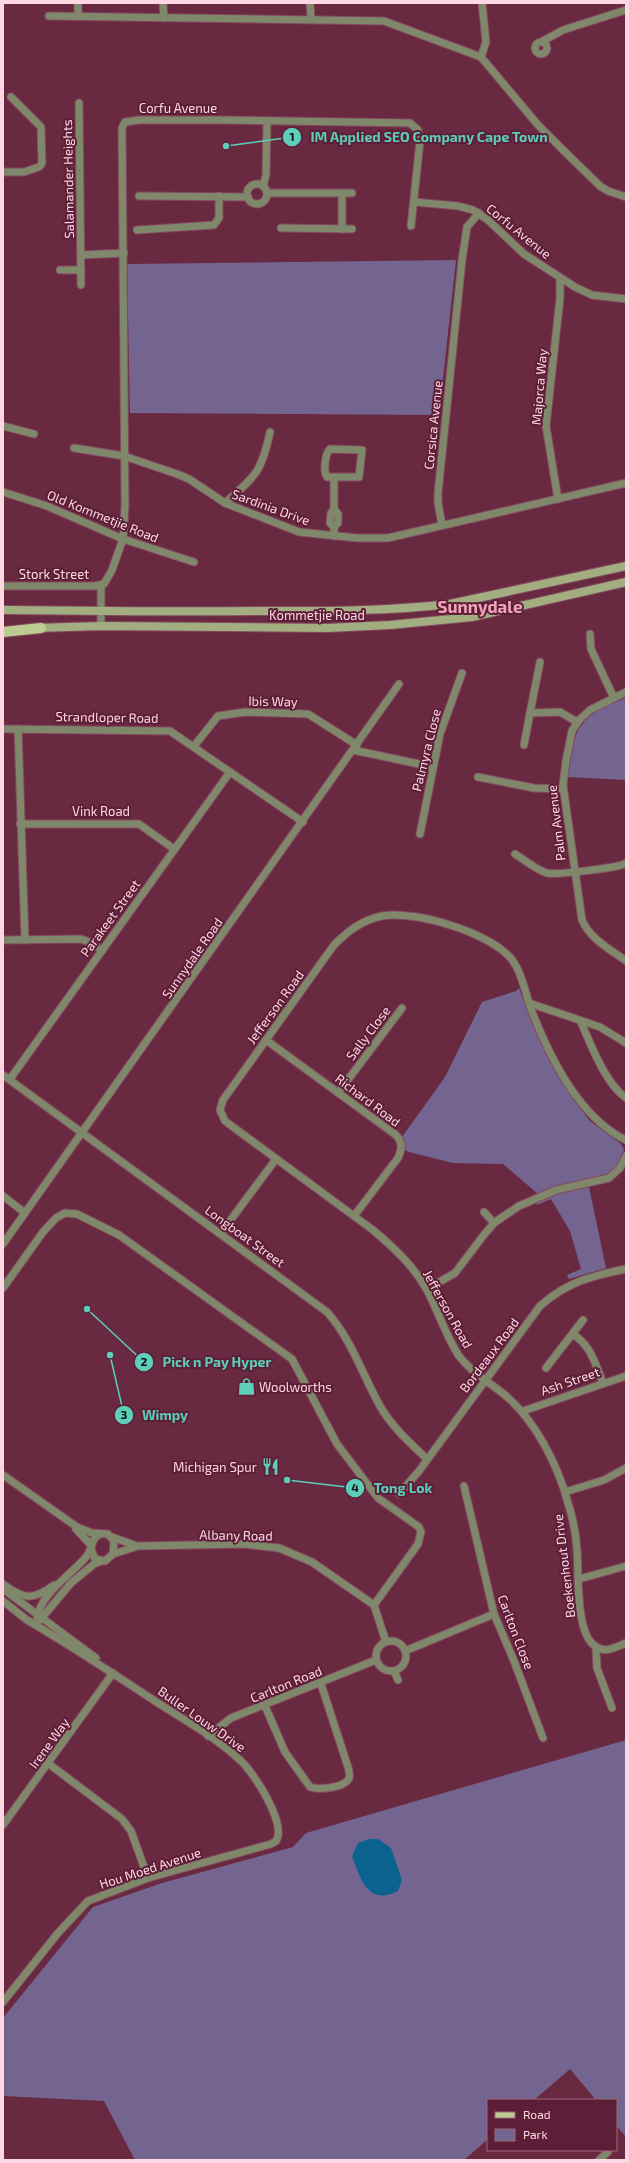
<svg xmlns="http://www.w3.org/2000/svg" width="629" height="2163" font-family="'Exo 2',sans-serif">
  <rect width="100%" height="100%" fill="#692a41"/>
  <g fill="#736590">
    <path d="M 456,260 L 439,415 L 130,413 L 127,264 Z"/>
    <path d="M 626,698 L 626,780 L 568,777 C 573,744 572,722 606,706 C 612,703 619,701 626,698 Z"/>
    <path d="M 519,988 L 536,1032 L 573,1099 L 590,1121 L 621,1144 L 624,1150 L 615,1170 L 606,1176 L 538,1194 L 503,1164 L 453,1163 L 409,1152 L 405,1150 L 405,1144 L 402,1137 L 445,1077 L 482,1002 L 516,991 Z"/>
    <path d="M 589,1187 L 606,1268 L 569,1279 L 567,1275 L 581,1269 L 570,1231 L 551,1199 L 537,1205 L 536,1202 L 564,1191 Z"/>
    <path d="M 626,1740 L 626,2137 L 616,2125 L 616,2100 L 596,2100 L 570,2069 L 534,2100 L 488,2100 L 488,2139 L 464,2160 L 135,2160 L 104,2101 L 3,2096 L 3,2018 L 93,1907 L 162,1883 L 293,1847 L 306,1833 Z"/>
  </g>
  <path fill="#0c628e" d="M 369,1839 L 378,1839 L 391,1848 L 402,1880 L 398,1891 C 368,1906 361,1880 352,1856 L 358,1843 Z"/>
  <g fill="none" stroke-linecap="round" stroke-linejoin="round">
    <defs>
      <g id="minor">
        <path d="M 163,3 L 164,18"/>
        <path d="M 310,3 L 311,19"/>
        <path d="M 49,16 L 384,21 L 481,57 L 538,125 L 562,149 L 600,186 L 608,191 L 626,197"/>
        <path d="M 78,16 L 78,3"/>
        <path d="M 543,41 L 563,30 L 626,10"/>
        <circle cx="541" cy="48" r="6"/>
        <path d="M 481,57 L 486,42 L 482,3"/>
        <path d="M 79,103 L 81,285"/>
        <path d="M 3,172 L 24,172 L 39,167 L 42,163 L 41,127 L 11,97"/>
        <circle cx="257" cy="194" r="10"/>
        <path d="M 263,186 L 266,175 L 267,121"/>
        <path d="M 267,193 L 352,193"/>
        <path d="M 139,196 L 248,197"/>
        <path d="M 414,202 L 458,206 L 473,210 L 488,220 L 524,254 L 575,287 L 592,295 L 626,299"/>
        <path d="M 281,228 L 352,229"/>
        <path d="M 342,229 L 342,193"/>
        <path d="M 137,230 L 214,225 L 219,218 L 219,196"/>
        <path d="M 81,255 L 124,253"/>
        <path d="M 60,270 L 81,270"/>
        <path d="M 3,426 L 34,434"/>
        <path d="M 74,448 L 124,456 L 177,474 L 189,479 L 225,503 L 299,532 L 357,538 L 388,538 L 626,483"/>
        <path d="M 330,449 L 362,450 L 359,477 L 327,477 C 323,471 325,454 330,449 Z"/>
        <path d="M 334,478 L 334,509 L 331,513 L 330,523 L 334,527 L 334,536"/>
        <path d="M 3,492 L 47,506 L 123,539 L 194,562"/>
        <path d="M 558,499 L 546,426 L 560,298 L 560,278"/>
        <path d="M 225,503 C 255,476 261,474 270,432"/>
        <path d="M 334,509 L 338,514 L 338,523 L 334,527"/>
        <path d="M 442,525 L 438,503 L 438,493 L 462,260 L 467,227 L 479,213"/>
        <path d="M 101,585 L 101,626"/>
        <path d="M 3,586 L 95,586 L 104,584 L 112,570 L 123,539 L 125,505 L 122,128 L 125,122 L 139,120 L 220,120 L 410,123 L 418,130 L 420,141 L 411,226"/>
        <path d="M 590,634 L 591,649 L 614,698"/>
        <path d="M 626,692 L 590,710 L 579,720 L 572,731 L 566,761 L 563,785 L 582,920 C 590,939 610,949 626,961"/>
        <path d="M 530,713 L 540,662"/>
        <path d="M 3,729 L 170,731 L 303,822"/>
        <path d="M 18,729 L 25,940"/>
        <path d="M 524,745 L 530,713 L 560,712 L 577,722"/>
        <path d="M 194,746 L 218,716 L 245,712 L 308,714 L 357,745"/>
        <path d="M 353,750 L 433,767"/>
        <path d="M 478,777 L 534,788 L 563,789"/>
        <path d="M 20,824 L 139,824 L 174,849"/>
        <path d="M 420,834 L 440,734 L 462,673"/>
        <path d="M 515,854 C 525,860 536,870 547,873 C 555,875 620,868 626,863"/>
        <path d="M 3,940 L 81,939 L 92,943 L 102,951"/>
        <path d="M 529,1003 L 600,1027 L 626,1043"/>
        <path d="M 581,1022 C 591,1045 605,1083 626,1098"/>
        <path d="M 266,1040 L 396,1135 C 403,1143 402,1149 398,1158 L 354,1216"/>
        <path d="M 3,1075 L 327,1312 C 352,1340 362,1374 380,1406 C 392,1427 409,1442 427,1459"/>
        <path d="M 10,1079 L 230,772"/>
        <path d="M 338,1093 L 402,1008"/>
        <path d="M 626,1140 C 579,1118 549,1056 531,1009 C 525,993 523,975 513,961 C 493,933 415,910 382,916 C 362,920 348,931 334,945 L 223,1100 L 220,1110 L 225,1121 L 373,1230 C 393,1247 414,1266 427,1290 C 438,1311 446,1336 459,1356 C 471,1372 489,1382 505,1395 C 535,1420 558,1465 568,1503 C 573,1518 576,1534 577,1550 C 579,1572 575,1633 595,1646 C 605,1654 616,1647 626,1643"/>
        <path d="M 3,1196 L 25,1213"/>
        <path d="M 484,1212 L 494,1223"/>
        <path d="M 221,1233 L 276,1159"/>
        <path d="M 3,1244 L 399,684"/>
        <path d="M 3,1288 L 43,1232 L 56,1218 L 65,1213 L 77,1214 L 119,1235 L 292,1359 L 337,1444 L 378,1498 L 419,1527 L 421,1532 L 418,1544 L 374,1605"/>
        <path d="M 427,1289 L 455,1273 L 483,1236 L 494,1223 L 507,1214 L 519,1206 L 556,1190 L 609,1178 L 620,1168 L 626,1156"/>
        <path d="M 573,1334 C 591,1346 595,1363 603,1383"/>
        <path d="M 546,1368 L 583,1320"/>
        <path d="M 523,1411 L 626,1376"/>
        <path d="M 3,1475 L 77,1527 L 92,1533 L 108,1534 L 114,1541 L 113,1554 L 105,1561 L 95,1559 L 91,1549"/>
        <path d="M 464,1486 L 494,1614 L 514,1661 L 543,1738"/>
        <path d="M 565,1492 L 604,1480 L 626,1468"/>
        <path d="M 399,1494 L 419,1471 L 540,1306 C 567,1282 591,1276 626,1269"/>
        <path d="M 76,1529 L 91,1545"/>
        <path d="M 112,1537 L 134,1545"/>
        <path d="M 113,1554 L 138,1546 L 244,1544 L 279,1548 L 312,1562 L 374,1605 L 386,1642"/>
        <path d="M 579,1579 L 626,1566"/>
        <path d="M 3,1584 C 23,1599 33,1601 54,1585"/>
        <path d="M 3,1589 L 96,1658"/>
        <path d="M 3,1601 L 27,1620 C 72,1646 115,1675 158,1703 C 186,1721 217,1738 241,1761 C 254,1773 287,1824 276,1841 L 271,1844 L 148,1878 L 88,1901 L 58,1933 L 3,2002"/>
        <path d="M 37,1618 C 40,1594 72,1574 86,1557 C 93,1549 90,1539 100,1534"/>
        <path d="M 40,1620 L 71,1583 L 94,1564 L 101,1561"/>
        <circle cx="391" cy="1656" r="15"/>
        <path d="M 596,1647 L 597,1668 L 612,1708"/>
        <path d="M 405,1651 L 494,1614"/>
        <path d="M 394,1671 L 398,1680"/>
        <path d="M 265,1706 L 285,1752 L 310,1787 C 319,1790 342,1788 348,1780 C 351,1776 349,1771 348,1767 L 321,1684"/>
        <path d="M 208,1736 L 231,1718 L 376,1660"/>
        <path d="M 49,1764 L 122,1819 L 131,1831 L 148,1878"/>
        <path d="M 3,1825 L 113,1673"/>
        <path d="M 599,2160 L 608,2152"/>
      </g>
      <g id="secondary">
        <path d="M 3,610 C 91,611 178,612 266,611 C 327,611 389,611 450,604 L 626,566"/>
        <path d="M 35,628 L 101,626 L 327,628 L 390,625 L 472,617 L 626,582"/>
      </g>
      <path id="primary" d="M 3,632 L 41,628"/>
    </defs>
    <use href="#minor" stroke="#84495e" stroke-width="9"/>
    <use href="#secondary" stroke="#84495e" stroke-width="10"/>
    <use href="#primary" stroke="#84495e" stroke-width="12"/>
    <use href="#minor" stroke="#80886b" stroke-width="7"/>
    <use href="#secondary" stroke="#a2ae80" stroke-width="8"/>
    <use href="#primary" stroke="#bccb90" stroke-width="10"/>
  </g>
  <defs>
    <symbol id="shop-bare" viewBox="-9 -9 18 18"><path d="M-5-2.5h2.3a2.7 3.5 0 0 1 5.4 0H5L5.5 6h-11ZM-1.5-2.5h3a1.5 2.3 0 0 0-3 0Z" fill="#5dceb9" stroke="#5d1f37" stroke-width="2.5" paint-order="stroke"/></symbol>
    <symbol id="restaurant-bare" viewBox="-9 -9 18 18"><path d="M-5-6h1v4h1v-4h1v4h1v-4h1v5L-1.5 .5V6h-2V.5L-5-1ZM5-6V6H3V1.5H1.5Q1.5-4 5-6Z" fill="#5dceb9" stroke="#5d1f37" stroke-width="2.5" paint-order="stroke"/></symbol>
  </defs>
  <g fill-rule="evenodd">
    <use href="#shop-bare" x="234" y="1374" width="25" height="25"/>
    <use href="#restaurant-bare" x="258" y="1454" width="25" height="25"/>
  </g>
  <g text-anchor="middle" dominant-baseline="central" stroke-width="4" stroke-linejoin="round" paint-order="stroke">
    <g font-size="13" fill="#ffd7e2" stroke="#5d1f37">
      <text x="178" y="108">Corfu Avenue</text>
      <text transform="translate(68 179) rotate(-91)">Salamander Heights</text>
      <text transform="translate(519 231) rotate(39)">Corfu Avenue</text>
      <text transform="translate(539 387) rotate(-85)">Majorca Way</text>
      <text transform="translate(433 425) rotate(-84)">Corsica Avenue</text>
      <text transform="translate(271 507) rotate(20)">Sardinia Drive</text>
      <text transform="translate(103 516) rotate(22)">Old Kommetjie Road</text>
      <text x="54" y="574">Stork Street</text>
      <text x="317" y="615">Kommetjie Road</text>
      <text transform="translate(273 701) rotate(1)">Ibis Way</text>
      <text transform="translate(107 717) rotate(1)">Strandloper Road</text>
      <text transform="translate(426 750) rotate(-76)">Palmyra Close</text>
      <text x="101" y="811">Vink Road</text>
      <text transform="translate(556 823) rotate(-97)">Palm Avenue</text>
      <text transform="translate(110 918) rotate(-54)">Parakeet Street</text>
      <text transform="translate(192 958) rotate(-55)">Sunnydale Road</text>
      <text transform="translate(275 1007) rotate(-54)">Jefferson Road</text>
      <text transform="translate(368 1033) rotate(-53)">Sally Close</text>
      <text transform="translate(368 1100) rotate(37)">Richard Road</text>
      <text transform="translate(245 1236) rotate(36)">Longboat Street</text>
      <text transform="translate(448 1309) rotate(61)">Jefferson Road</text>
      <text transform="translate(489 1355) rotate(-53)">Bordeaux Road</text>
      <text transform="translate(570 1381) rotate(-19)">Ash Street</text>
      <text transform="translate(236 1535) rotate(1)">Albany Road</text>
      <text transform="translate(564 1566) rotate(-97)">Boekenhout Drive</text>
      <text transform="translate(516 1632) rotate(69)">Carlton Close</text>
      <text transform="translate(286 1684) rotate(-22)">Carlton Road</text>
      <text transform="translate(202 1719) rotate(35)">Buller Louw Drive</text>
      <text transform="translate(49 1743) rotate(-54)">Irene Way</text>
      <text transform="translate(150 1868) rotate(-18)">Hou Moed Avenue</text>
    </g>
    <g font-size="13" fill="#ffd7e2" stroke="#5d1f37" text-anchor="start">
      <text x="259" y="1387">Woolworths</text>
      <text x="257" y="1467" text-anchor="end">Michigan Spur</text>
    </g>
    <g font-size="17" font-weight="bold" fill="#f1a5bc" stroke="#5d1f37">
      <text x="480" y="606">Sunnydale</text>
    </g>
  </g>
  <path fill="none" stroke="#5dceb9" stroke-width="1.5" d="M226 146L292 137M87 1309L144 1362M110 1355L124 1415M287 1480L355 1488"/>
  <g fill="#5dceb9" stroke="#5d1f37" stroke-width="1.5">
    <circle cx="226" cy="146" r="4"/>
    <circle cx="87" cy="1309" r="4"/>
    <circle cx="110" cy="1355" r="4"/>
    <circle cx="287" cy="1480" r="4"/>
    <circle cx="292" cy="137" r="10"/>
    <circle cx="144" cy="1362" r="10"/>
    <circle cx="124" cy="1415" r="10"/>
    <circle cx="355" cy="1488" r="10"/>
  </g>
  <g font-size="12" text-anchor="middle" font-weight="bold" fill="#111">
    <text x="292" y="141">1</text>
    <text x="144" y="1366">2</text>
    <text x="124" y="1419">3</text>
    <text x="355" y="1492">4</text>
  </g>
  <g font-size="14" text-anchor="middle" font-weight="bold" fill="#5dceb9" stroke="#5d1f37" stroke-width="4" stroke-linejoin="round" paint-order="stroke">
    <text x="429" y="142">IM Applied SEO Company Cape Town</text>
    <text x="217" y="1367">Pick n Pay Hyper</text>
    <text x="165" y="1420">Wimpy</text>
    <text x="403" y="1493">Tong Lok</text>
  </g>
  <rect width="629" height="2163" fill="none" stroke="#ffd7e2" stroke-width="8"/>
  <rect x="487" y="2099" width="130" height="52" fill="#5d1f37" stroke="#9e697b"/>
  <rect x="495" y="2112" width="20" height="6" fill="#bccb90" stroke="#9e697b"/>
  <text x="523" y="2119" font-size="12" fill="#ffd7e2">Road</text>
  <rect x="495" y="2129" width="20" height="12" fill="#736590" stroke="#9e697b"/>
  <text x="523" y="2139" font-size="12" fill="#ffd7e2">Park</text>
</svg>
